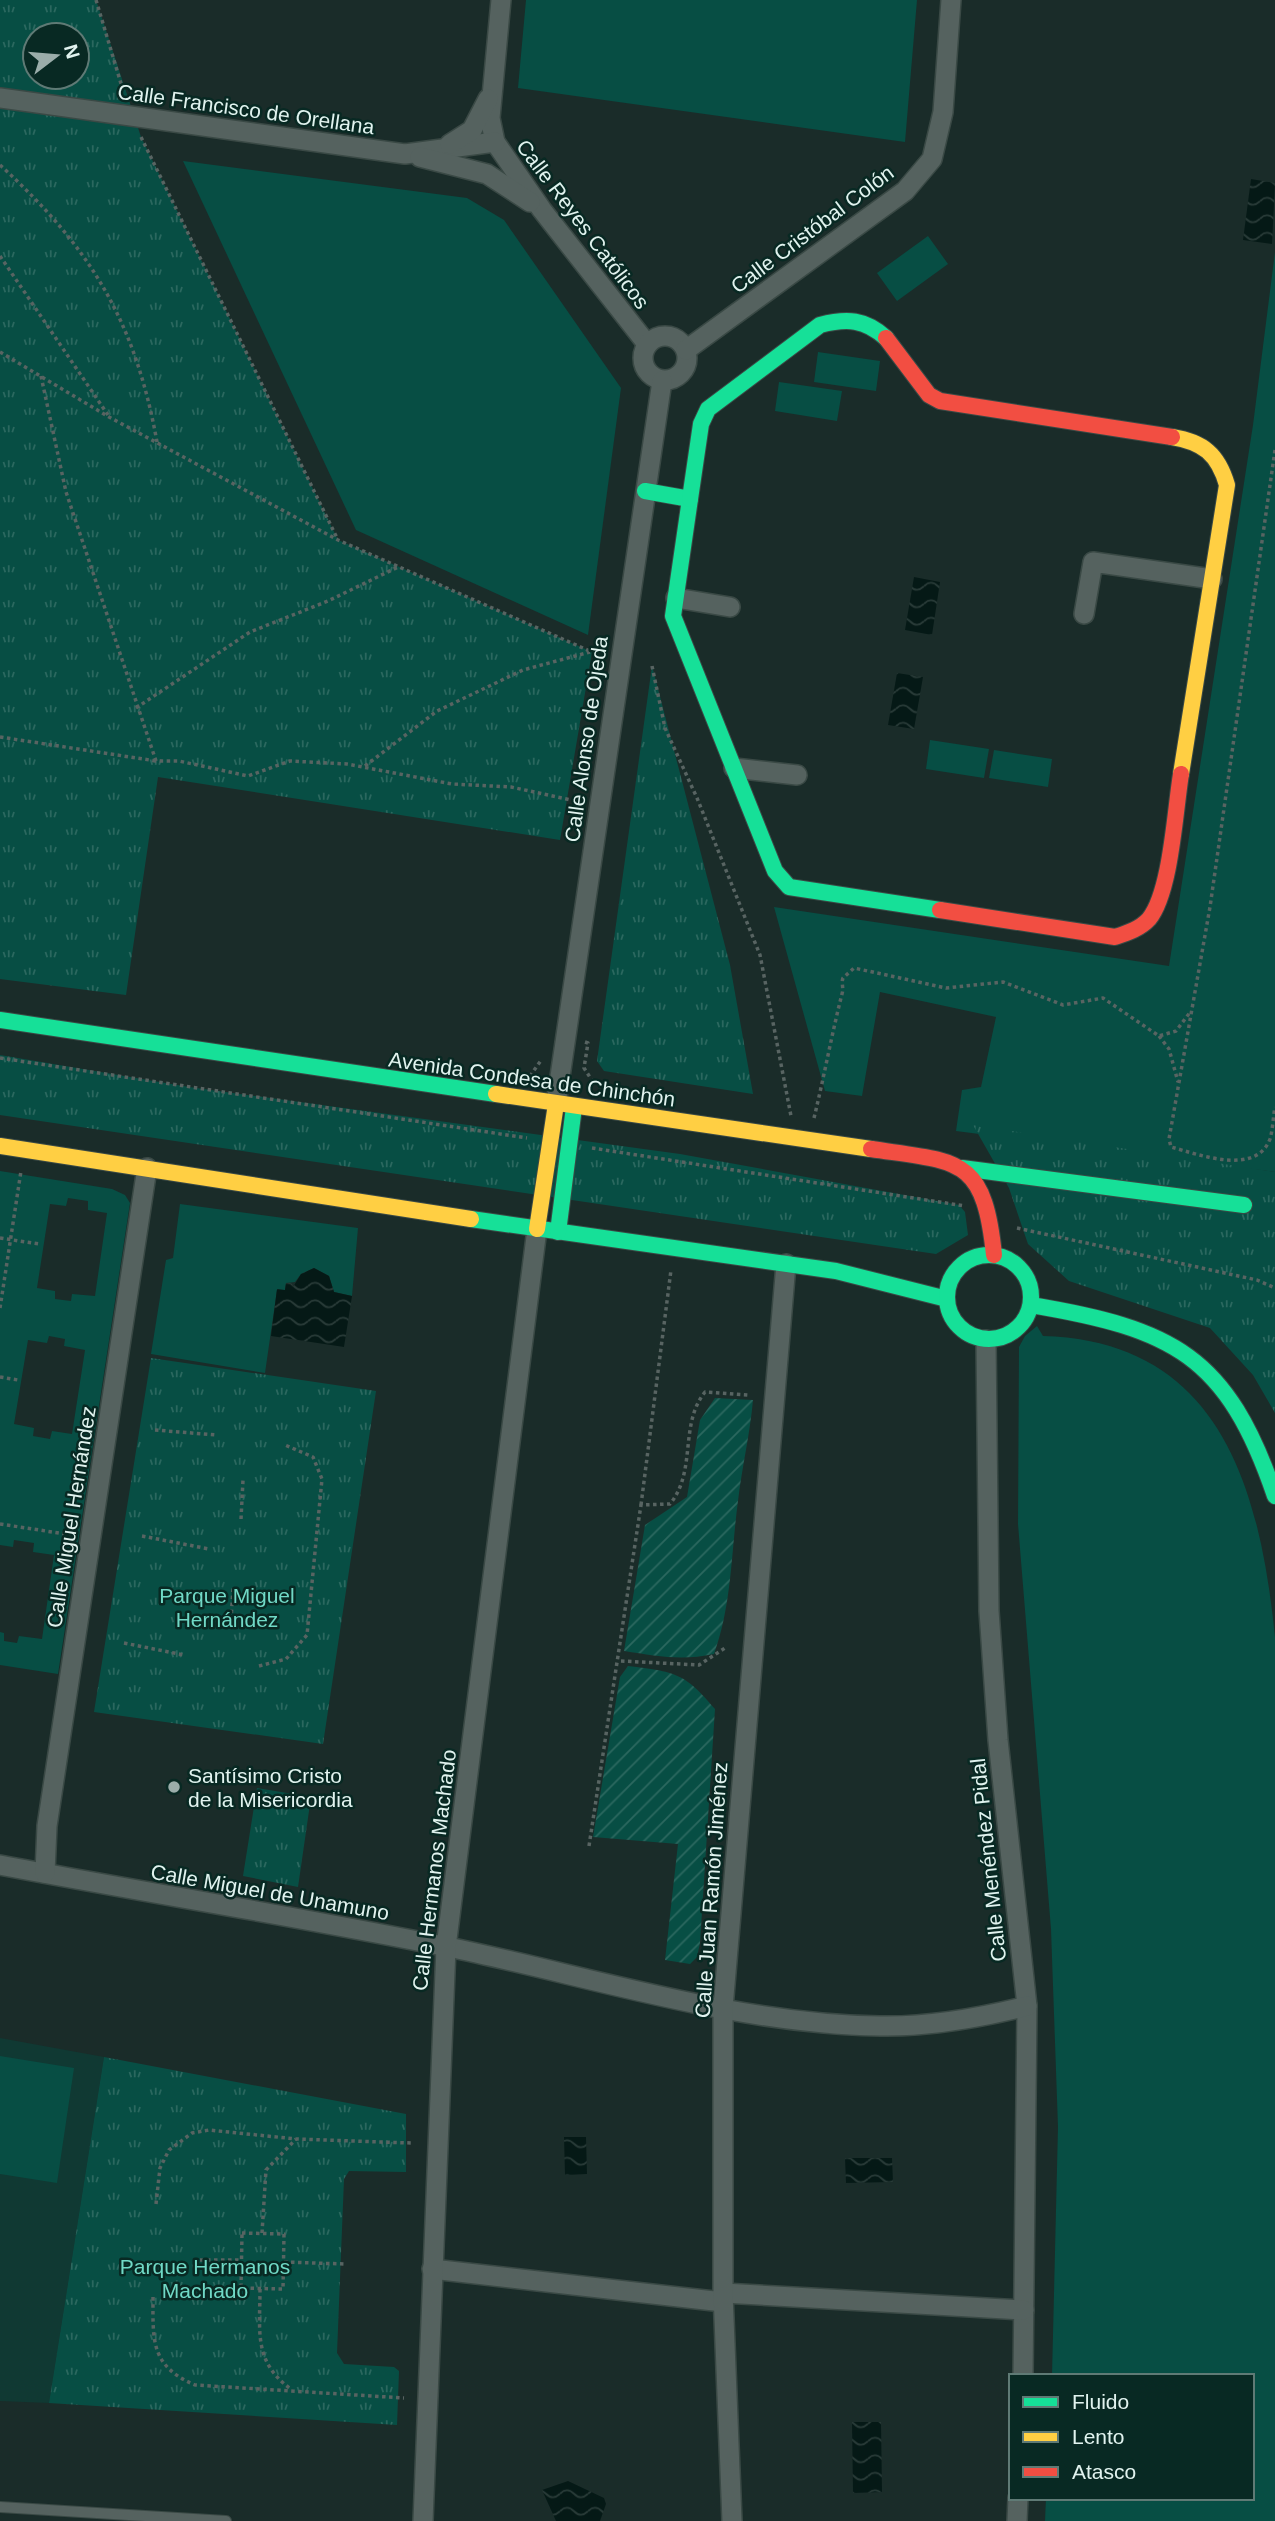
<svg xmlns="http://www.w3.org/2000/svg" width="1275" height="2521" font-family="Arial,sans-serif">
  <defs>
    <pattern id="park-tufts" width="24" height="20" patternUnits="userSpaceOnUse" patternTransform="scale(1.75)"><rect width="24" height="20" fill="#074e44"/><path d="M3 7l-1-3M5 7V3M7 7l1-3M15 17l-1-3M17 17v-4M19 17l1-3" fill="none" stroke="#2b685f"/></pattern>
    <pattern id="garden-furrows" width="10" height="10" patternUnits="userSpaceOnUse" patternTransform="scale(1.75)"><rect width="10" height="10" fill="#074e44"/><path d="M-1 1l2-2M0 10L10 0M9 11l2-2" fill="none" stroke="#2b685f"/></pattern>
    <pattern id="water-waves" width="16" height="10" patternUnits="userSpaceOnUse" patternTransform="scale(1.75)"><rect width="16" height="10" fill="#051916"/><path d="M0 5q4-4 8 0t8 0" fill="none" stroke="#293b38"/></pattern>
  </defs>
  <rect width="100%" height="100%" fill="#1a2c29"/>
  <path fill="#103933" d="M 0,2038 L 104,2057 L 49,2403 L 0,2401 Z"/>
  <g fill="#074e44" fill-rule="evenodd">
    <path d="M 526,0 L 917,0 L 905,142 L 518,88 Z"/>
    <path d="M 183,161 L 467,198 L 504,220 L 621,388 L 588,635 L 356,530 Z"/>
    <path d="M 928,236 L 948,264 L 897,301 L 877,273 Z"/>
    <path d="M 1275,252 L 1275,1172 L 956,1131 L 962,1090 L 981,1087 L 996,1017 L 880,992 L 862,1096 L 825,1091 L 774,907 L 1169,966 L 1253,425 Z"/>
    <path d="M 818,352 L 880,361 L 876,391 L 814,382 Z"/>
    <path d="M 779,382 L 842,391 L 837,421 L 775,411 Z"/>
    <path d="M 930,740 L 989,749 L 984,778 L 926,769 Z"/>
    <path d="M 994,750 L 1052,759 L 1048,787 L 989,778 Z"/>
    <path d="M 0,1171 L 112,1189 L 125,1195 L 130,1203 L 58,1674 L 0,1665 L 0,1632 L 4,1633 L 4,1641 L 17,1643 L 19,1636 L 42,1639 L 54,1555 L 33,1552 L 34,1543 L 14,1540 L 13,1547 L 0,1545 ZM 68,1198 L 88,1201 L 88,1210 L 107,1213 L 95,1296 L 72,1294 L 71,1301 L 55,1299 L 55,1291 L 37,1288 L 50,1204 L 66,1206 ZM 49,1336 L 65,1339 L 64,1346 L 85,1350 L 72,1434 L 52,1431 L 50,1439 L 33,1436 L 34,1428 L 14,1424 L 28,1340 L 47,1343 Z"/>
    <path d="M 180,1204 L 358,1228 L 352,1296 L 334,1292 L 329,1276 L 314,1268 L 301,1274 L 295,1282 L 286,1283 L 285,1290 L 277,1290 L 265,1373 L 151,1354 L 166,1260 L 173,1258 Z"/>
    <path d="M 1037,1326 L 1043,1336 C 1221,1341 1260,1489 1275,1637 L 1275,2521 L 1045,2521 L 1046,2498 L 1252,2498 L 1252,2376 L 1052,2376 L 1058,2127 L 1051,1929 L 1018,1524 L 1019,1347 L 1025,1336 Z"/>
    <path d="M 0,2056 L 74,2068 L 57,2183 L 0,2174 Z"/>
  </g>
  <g fill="url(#park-tufts)" fill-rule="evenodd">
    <path d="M 0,0 L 96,0 L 141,137 L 338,540 L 592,652 L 560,840 L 158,777 L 126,995 L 0,979 ZM 35,35 L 77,35 L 77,77 L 35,77 Z"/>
    <path d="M 652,666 L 730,965 L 753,1094 L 604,1071 L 597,1061 Z"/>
    <path d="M 0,1055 L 189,1087 L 680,1154 L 959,1205 L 965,1212 L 968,1235 L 936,1254 L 0,1115 Z"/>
    <path d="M 973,1125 L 1275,1172 L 1275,1413 L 1253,1375 L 1210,1328 L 1069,1281 L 1028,1244 L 1009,1188 Z"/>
    <path d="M 151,1358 L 376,1391 L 323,1744 L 94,1712 Z"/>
    <path d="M 257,1788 L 311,1797 L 298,1887 L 243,1876 Z"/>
    <path d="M 104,2057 L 406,2114 L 406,2172 L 349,2171 L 344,2179 L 337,2353 L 344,2364 L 394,2367 L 399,2371 L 397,2425 L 49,2403 Z"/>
  </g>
  <g fill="url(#garden-furrows)">
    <path d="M 715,1398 L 753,1400 C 750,1434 742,1467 738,1501 C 731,1553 732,1604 714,1654 C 682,1661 656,1656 624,1651 L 645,1525 L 687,1497 L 700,1420 Z"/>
    <path d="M 628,1666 C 675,1672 684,1672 715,1709 L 700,1943 L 697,1957 L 690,1964 L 665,1960 L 678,1844 L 593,1837 L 620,1677 Z"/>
  </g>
  <g fill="url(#water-waves)">
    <path d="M 1251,179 L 1275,183 L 1272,244 L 1243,240 Z"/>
    <path d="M 914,577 L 940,582 L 932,635 L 905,630 Z"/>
    <path d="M 897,673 L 923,677 L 914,729 L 888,725 Z"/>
    <path d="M 314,1268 L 329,1276 L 334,1292 L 352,1296 L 344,1347 L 271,1336 L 277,1289 L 285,1290 L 286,1283 L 292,1283 L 293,1287 L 301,1274 Z"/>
    <path d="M 564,2137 L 586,2137 L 587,2174 L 565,2175 Z"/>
    <path d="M 892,2158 L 893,2182 L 846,2183 L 845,2158 Z"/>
    <path d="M 852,2422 L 881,2422 L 882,2492 L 853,2493 Z"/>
    <path d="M 568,2481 L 604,2498 L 606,2504 L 600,2521 L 556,2521 L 542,2490 Z"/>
  </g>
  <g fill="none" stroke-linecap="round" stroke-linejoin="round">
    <defs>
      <path id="lane" d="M 0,2507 L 226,2521"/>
      <g id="street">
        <path d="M 501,0 L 490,118 L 495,142 L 542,210 L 647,344"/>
        <path d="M 0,98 L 405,154 L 495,142"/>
        <path d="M 450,144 L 472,130 L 488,99"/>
        <path d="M 420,157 L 487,174 L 530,202"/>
        <circle cx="665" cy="358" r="22"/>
        <path d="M 686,350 L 905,191 L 932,159 L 943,112 L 951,0"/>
        <path d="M 676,598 L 730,607"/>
        <path d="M 1084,614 L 1093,562 L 1212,579"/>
        <path d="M 734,768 L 797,775"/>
        <path d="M 556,1104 L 662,381"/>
        <path d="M 986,1340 L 989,1611 L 998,1740 L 1027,2006 L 1023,2376"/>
        <path d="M 0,1865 C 149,1893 300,1917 448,1947 C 589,1976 735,2024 880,2026 C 930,2027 979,2018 1027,2006"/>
        <path d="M 45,1873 L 47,1826 L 147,1168"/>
        <path d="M 432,2269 L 723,2302"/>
        <path d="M 723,2293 L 1024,2310"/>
        <path d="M 423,2521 L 446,1947 L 537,1229"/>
        <path d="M 732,2521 L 723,2293 L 723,2008 L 786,1264"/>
        <path d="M 1017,2521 L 1018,2498"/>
      </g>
      <g id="fast">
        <path d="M 645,491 L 690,499 L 673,616 L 775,871 L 789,887 L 940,910"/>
        <path d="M 690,499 L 701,424 L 708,409 L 820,325 C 847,318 865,319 886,338"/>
        <path d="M 0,1020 L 496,1094"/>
        <path d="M 962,1168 L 1244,1205"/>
        <path d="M 471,1219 L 836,1271 L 947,1299"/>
        <path d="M 558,1232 L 574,1107"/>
        <circle cx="989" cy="1297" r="42"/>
        <path d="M 1031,1305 C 1173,1329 1227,1355 1275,1496"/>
      </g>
      <g id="slow">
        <path d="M 1172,437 C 1203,442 1218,454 1227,485 L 1181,774"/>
        <path d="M 496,1094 L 871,1149"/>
        <path d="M 0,1146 L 471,1219"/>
        <path d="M 537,1229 L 556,1104"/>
      </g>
      <g id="jam">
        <path d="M 886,338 L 929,395 L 940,401 L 1172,437"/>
        <path d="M 940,910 L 1115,937 C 1127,933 1140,929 1149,919 C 1171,892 1175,810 1181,774"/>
        <path d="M 871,1149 C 959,1162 984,1156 994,1255"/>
      </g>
    </defs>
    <use href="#lane" stroke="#3a4945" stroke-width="12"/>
    <use href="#street" stroke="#3a4945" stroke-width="22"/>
    <use href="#fast" stroke="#3a4945" stroke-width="18"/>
    <use href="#slow" stroke="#3a4945" stroke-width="18"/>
    <use href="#jam" stroke="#3a4945" stroke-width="18"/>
    <g stroke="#586462" stroke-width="3.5" stroke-dasharray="3.5 3.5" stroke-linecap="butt">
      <path d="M 96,0 L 122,87"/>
      <path d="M 141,137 L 337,538"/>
      <path d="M 0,165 C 91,248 135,321 157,442"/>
      <path d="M 0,256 L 108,415"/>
      <path d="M 0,352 L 109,417 L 338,540 L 592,652"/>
      <path d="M 41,376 L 66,492 L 156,761 L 179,761 L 248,776 L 290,761 L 347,764 L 452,784 L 511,787 L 571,800"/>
      <path d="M 1275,450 L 1210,907 L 1169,1139 L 1171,1147 C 1200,1155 1256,1176 1270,1139 C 1273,1129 1273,1117 1275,1107"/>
      <path d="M 652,666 L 665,728 L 697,798 L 760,955 L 791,1116"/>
      <path d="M 136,708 L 250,632 L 328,601 L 398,567"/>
      <path d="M 0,737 L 156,761"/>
      <path d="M 365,766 L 437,711 L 523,670 L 590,652"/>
      <path d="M 1159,1036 L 1169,1049 L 1178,1082"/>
      <path d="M 585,1042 L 588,1043 L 584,1068 L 595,1085"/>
      <path d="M 0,1058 L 527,1138"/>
      <path d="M 530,1076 L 542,1059"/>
      <path d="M 814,1118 C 824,1077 832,1033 842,994 C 844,988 841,983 843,978 L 854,968 L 946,988 L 1003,982 L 1063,1005 L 1103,998 L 1159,1036 L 1176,1031 L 1191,1011"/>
      <path d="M 592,1148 L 965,1206"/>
      <path d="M 1017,1228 L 1257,1280 L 1275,1288"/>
      <path d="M 0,1238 L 39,1244"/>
      <path d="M 0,1308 L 21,1171"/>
      <path d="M 0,1377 L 18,1380"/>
      <path d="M 155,1430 L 216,1435"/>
      <path d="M 641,1505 L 671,1270"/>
      <path d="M 241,1519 L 243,1480"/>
      <path d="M 0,1524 L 72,1535"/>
      <path d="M 142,1536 L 209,1549"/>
      <path d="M 231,1620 L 233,1588"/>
      <path d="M 124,1643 L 184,1655"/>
      <path d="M 621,1661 L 699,1665 L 725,1648"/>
      <path d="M 259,1666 L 286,1659 L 307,1635 L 322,1479 L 313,1457 L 285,1445"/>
      <path d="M 589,1846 L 641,1505 L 670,1504 C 697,1471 679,1424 705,1392 L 749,1395"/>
      <path d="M 156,2204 L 160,2168 L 169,2150 L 192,2133 L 209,2130 L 296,2139 L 411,2143"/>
      <path d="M 242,2233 L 284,2234 L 283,2289 L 241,2288 Z"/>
      <path d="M 262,2233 L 266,2170 L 296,2139"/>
      <path d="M 200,2260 L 241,2260"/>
      <path d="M 284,2262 L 345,2264"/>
      <path d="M 260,2289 C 260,2332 253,2362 292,2390"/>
      <path d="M 153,2297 C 153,2340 150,2366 195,2385 L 404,2398"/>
    </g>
    <use href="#lane" stroke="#55625f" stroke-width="10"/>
    <use href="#street" stroke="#55625f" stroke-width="19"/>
    <use href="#fast" stroke="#16e098" stroke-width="16"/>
    <use href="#slow" stroke="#ffcf43" stroke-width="16"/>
    <use href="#jam" stroke="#f24e42" stroke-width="16"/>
  </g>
  <circle fill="#9badaa" stroke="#082923" stroke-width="2.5" cx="174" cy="1787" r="7"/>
  <g text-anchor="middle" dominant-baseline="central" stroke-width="5" stroke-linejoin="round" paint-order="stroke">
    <g font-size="21" fill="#e1f3ef" stroke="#082923">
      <text transform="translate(246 109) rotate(8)">Calle Francisco de Orellana</text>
      <text transform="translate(583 224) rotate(53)">Calle Reyes Católicos</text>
      <text transform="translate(812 229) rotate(-37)">Calle Cristóbal Colón</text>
      <text transform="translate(586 739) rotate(-82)">Calle Alonso de Ojeda</text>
      <text transform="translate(532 1079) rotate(8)">Avenida Condesa de Chinchón</text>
      <text transform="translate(71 1517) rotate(-81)">Calle Miguel Hernández</text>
      <text transform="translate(988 1860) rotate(-96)">Calle Menéndez Pidal</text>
      <text transform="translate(434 1870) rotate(-83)">Calle Hermanos Machado</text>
      <text transform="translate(711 1890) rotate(-86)">Calle Juan Ramón Jiménez</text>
      <text transform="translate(270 1892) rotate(10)">Calle Miguel de Unamuno</text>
    </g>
    <g font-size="21" fill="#70d9c6" stroke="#082923">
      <text x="227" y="1595">Parque Miguel<tspan x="227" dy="24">Hernández</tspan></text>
      <text x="205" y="2266">Parque Hermanos<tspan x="205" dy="24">Machado</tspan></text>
    </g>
    <g font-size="21" fill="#e1f3ef" stroke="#082923" text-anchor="start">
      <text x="188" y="1775">Santísimo Cristo<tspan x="188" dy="24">de la Misericordia</tspan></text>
    </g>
  </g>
  <rect x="1009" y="2374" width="245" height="126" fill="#082923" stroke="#5f7a75" stroke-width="2"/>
  <rect x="1023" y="2397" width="35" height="10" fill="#16e098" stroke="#5f7a75" stroke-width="2"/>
  <text x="1072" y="2409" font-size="21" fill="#e1f3ef">Fluido</text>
  <rect x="1023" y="2432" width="35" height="10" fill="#ffcf43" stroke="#5f7a75" stroke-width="2"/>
  <text x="1072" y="2444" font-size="21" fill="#e1f3ef">Lento</text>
  <rect x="1023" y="2467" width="35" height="10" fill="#f24e42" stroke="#5f7a75" stroke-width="2"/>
  <text x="1072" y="2479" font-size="21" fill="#e1f3ef">Atasco</text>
  <g transform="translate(56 56) rotate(74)"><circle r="33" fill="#082923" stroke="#5f7a75" stroke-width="2"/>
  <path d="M0-5L12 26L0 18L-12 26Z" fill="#9badaa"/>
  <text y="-10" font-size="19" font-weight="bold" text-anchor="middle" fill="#e1f3ef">N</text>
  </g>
</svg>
